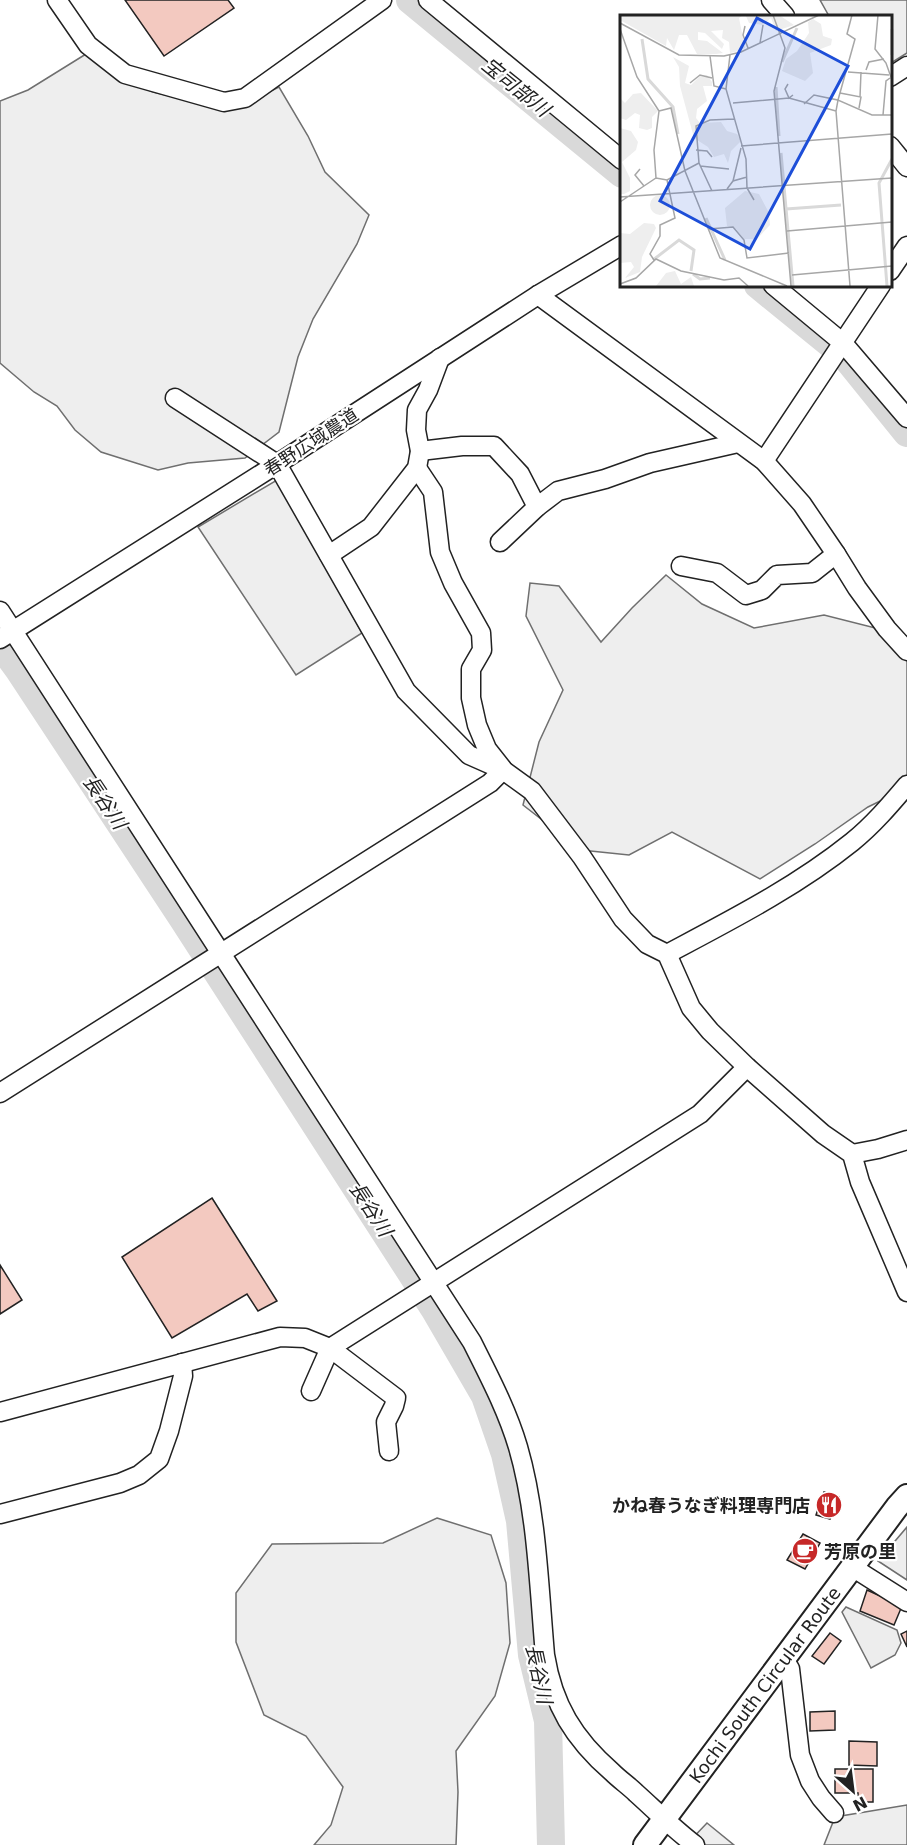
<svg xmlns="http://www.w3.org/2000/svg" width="907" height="1845" font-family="'DejaVu Sans','Noto Sans JP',sans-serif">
  <rect width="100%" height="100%" fill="#fff"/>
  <g fill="#eee" stroke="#6f6f6f" stroke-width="1.5">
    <path d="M 820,0 L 907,0 L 907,53 L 891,63 L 890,16 L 829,16 Z"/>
    <path d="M 86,54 L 117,77 L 153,92 L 195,102 L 251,101 L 279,87 L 308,136 L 325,172 L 369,215 L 357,244 L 313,319 L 298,357 L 279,432 L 245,458 L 188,463 L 158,470 L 101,452 L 75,430 L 57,406 L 34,392 L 0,363 L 0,101 L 28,90 Z"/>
    <path d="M 277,480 L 362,633 L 296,675 L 198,527 Z"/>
    <path d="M 666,575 L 702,604 L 754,628 L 824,615 L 907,636 L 907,788 L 868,807 L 815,844 L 760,879 L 672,832 L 629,855 L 581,850 L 523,805 L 539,742 L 563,690 L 526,616 L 530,583 L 559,586 L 601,642 L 632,608 Z"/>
    <path d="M 437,1518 L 491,1535 L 506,1583 L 510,1643 L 495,1696 L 456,1751 L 458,1792 L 456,1845 L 314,1845 L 331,1825 L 343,1787 L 306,1736 L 264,1715 L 236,1642 L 236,1593 L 272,1544 L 383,1543 Z"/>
    <path d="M 907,1527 L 907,1580 L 878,1561 Z"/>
    <path d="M 907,1805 L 907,1845 L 824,1845 L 835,1817 Z"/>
    <path d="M 707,1823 L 734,1845 L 686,1845 Z"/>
  </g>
  <path fill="#ededed" stroke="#6f6f6f" stroke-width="1.5" d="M 846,1607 L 897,1630 L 901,1643 L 895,1655 L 871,1668 L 842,1612 Z"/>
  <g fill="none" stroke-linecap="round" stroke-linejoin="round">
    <g stroke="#d9d9d9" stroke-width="28">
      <path d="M 410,0 L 622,174"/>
      <path d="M 758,285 L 844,355 L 907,433"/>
      <path d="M 0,644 L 19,670 L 183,919 L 435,1310 L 485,1396 L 505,1454 L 520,1521 L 532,1655 L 548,1721 L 551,1845"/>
    </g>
  </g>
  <g fill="#f3c9c0" stroke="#222" stroke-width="1.5">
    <path d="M 125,0 L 228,0 L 234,8 L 164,56 Z"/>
    <path d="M 212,1198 L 277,1301 L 258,1311 L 247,1294 L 172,1338 L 122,1257 Z"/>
    <path d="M 0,1265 L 22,1300 L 0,1314 Z"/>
    <path d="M 824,1492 L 839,1497 L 830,1519 L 816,1515 Z"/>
    <path d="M 803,1534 L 820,1543 L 805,1569 L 787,1560 Z"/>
    <path d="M 867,1590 L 902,1606 L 894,1625 L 860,1611 Z"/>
    <path d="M 907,1631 L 907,1647 L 901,1634 Z"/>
    <path d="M 830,1633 L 841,1641 L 824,1664 L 812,1656 Z"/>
    <path d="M 835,1711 L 835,1730 L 810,1731 L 810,1712 Z"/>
    <path d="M 849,1741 L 877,1742 L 877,1766 L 849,1765 Z"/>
    <path d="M 835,1769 L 873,1769 L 873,1802 L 858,1802 L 858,1793 L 835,1793 Z"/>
  </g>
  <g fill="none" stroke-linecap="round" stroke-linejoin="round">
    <defs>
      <g id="minor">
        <path d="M 57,0 L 88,45 L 125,74 L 224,102 L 245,98 L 382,0"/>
        <path d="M 428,0 L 622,160"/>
        <path d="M 771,0 L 785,16"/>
        <path d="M 890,77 L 907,66"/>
        <path d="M 890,146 L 907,167"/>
        <path d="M 890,271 L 907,246"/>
        <path d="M 773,285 L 843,343 L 907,418"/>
        <path d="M 538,295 L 764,461 L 802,504 L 836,554 L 857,588 L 887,629 L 907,651"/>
        <path d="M 175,398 L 277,464 L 406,691 L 469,755 L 503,770 L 532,791 L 582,857 L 623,919 L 647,944 L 667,954 L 691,1008 L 710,1031 L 747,1067 L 823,1134 L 852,1154 L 860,1182 L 907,1292"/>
        <path d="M 420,451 L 462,446 L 494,446 L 520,474 L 537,507"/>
        <path d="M 764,461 L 881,285"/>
        <path d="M 417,468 L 433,492 L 440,552 L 453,583 L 481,633 L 482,650 L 471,669 L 471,698 L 477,725 L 487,749 L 502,768"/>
        <path d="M 500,542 L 537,507 L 558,491 L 605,479 L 650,463 L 738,443"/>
        <path d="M 329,555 L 371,527 L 417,468 L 420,451 L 416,430 L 417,410 L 428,390 L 440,358"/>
        <path d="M 681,566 L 717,573 L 746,595 L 762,590 L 777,575 L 812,573 L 836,554"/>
        <path d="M 0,611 L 472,1342 C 489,1376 507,1410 518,1447 C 537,1512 539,1588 545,1655 C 553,1705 574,1739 612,1772 C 620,1780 629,1786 636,1793 C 656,1811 674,1829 695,1845"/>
        <path d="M 0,639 L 277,464 L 538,295 L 622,245"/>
        <path d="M 667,954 C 731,920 796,887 852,842 C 873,825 890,805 907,785"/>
        <path d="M 0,1093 L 490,783 L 503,770"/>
        <path d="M 852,1154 L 878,1149 L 907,1140"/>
        <path d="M 311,1391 L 330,1348 L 396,1398 L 394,1406 L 386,1422 L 389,1451"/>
        <path d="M 0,1412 L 280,1337 L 305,1338 L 330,1348 L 700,1114 L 747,1067"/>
        <path d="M 0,1514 L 120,1483 L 139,1475 L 159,1459 L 169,1431 L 183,1376 L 182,1363"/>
        <path d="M 852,1567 L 907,1602"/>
        <path d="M 784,1659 L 790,1669 L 800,1755 L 810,1781 L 821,1798 L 834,1813"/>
      </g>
      <g id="major">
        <path id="s1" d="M 645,1845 L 897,1507 L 907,1496"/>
      </g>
    </defs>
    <use href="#minor" stroke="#222" stroke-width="21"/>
    <use href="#major" stroke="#222" stroke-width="26"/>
    <use href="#minor" stroke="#fff" stroke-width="18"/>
    <use href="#major" stroke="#fff" stroke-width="22"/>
  </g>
  <defs>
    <symbol id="restaurant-disc" viewBox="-11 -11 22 22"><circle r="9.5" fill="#c62828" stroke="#fff"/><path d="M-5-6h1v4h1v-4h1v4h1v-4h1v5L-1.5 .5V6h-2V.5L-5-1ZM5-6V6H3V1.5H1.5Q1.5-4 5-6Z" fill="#fff"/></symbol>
    <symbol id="cafe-disc" viewBox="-11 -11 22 22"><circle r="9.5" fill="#c62828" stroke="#fff"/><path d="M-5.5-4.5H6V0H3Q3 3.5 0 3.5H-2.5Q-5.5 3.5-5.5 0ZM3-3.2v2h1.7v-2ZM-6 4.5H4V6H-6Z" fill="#fff"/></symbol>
  </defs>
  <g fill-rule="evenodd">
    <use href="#restaurant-disc" x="814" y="1490" width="30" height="30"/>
    <use href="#cafe-disc" x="790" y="1536" width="30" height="30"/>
  </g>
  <g text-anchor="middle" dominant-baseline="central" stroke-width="4.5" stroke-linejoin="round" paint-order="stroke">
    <g font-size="18" fill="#222" stroke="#fff">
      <text transform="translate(311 442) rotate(-33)">春野広域農道</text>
      <text stroke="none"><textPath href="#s1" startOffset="200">Kochi South Circular Route</textPath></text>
    </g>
    <g font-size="18" font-weight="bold" fill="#222" stroke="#fff" text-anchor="end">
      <text x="810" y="1505">かね春うなぎ料理専門店</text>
      <text x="824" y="1551" text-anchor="start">芳原の里</text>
    </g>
    <g font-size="20" font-style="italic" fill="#222" stroke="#fff">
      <text transform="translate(516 87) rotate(39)">宝司部川</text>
      <text transform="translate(105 802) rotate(56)">長谷川</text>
      <text transform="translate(371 1209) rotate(57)">長谷川</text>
      <text transform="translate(539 1674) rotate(78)">長谷川</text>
    </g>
  </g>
  <g transform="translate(620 15)">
    <rect width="272" height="272" fill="#fff"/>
    <path d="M 123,0 L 119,3 L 125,33 L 115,37 L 110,38 L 109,27 L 102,23 L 103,15 L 91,16 L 104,29 L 102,34 L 85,18 L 78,17 L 78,25 L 87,26 L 103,38 L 96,39 L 77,39 L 67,20 L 59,20 L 54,35 L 47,23 L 46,31 L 0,5 L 0,1 ZM 159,0 L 174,10 L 156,16 L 151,3 L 143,10 L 129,8 L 126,1 ZM 193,4 L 201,9 L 203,21 L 212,24 L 211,30 L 190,38 L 193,58 L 185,66 L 162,56 L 166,44 L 177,36 L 189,18 L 188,7 ZM 53,42 L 69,51 L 65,68 L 71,70 L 80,61 L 87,60 L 92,67 L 92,71 L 83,71 L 87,86 L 77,94 L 76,103 L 80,108 L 101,107 L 107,116 L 117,119 L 121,126 L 111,136 L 108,148 L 104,139 L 94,142 L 88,132 L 74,123 L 60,71 L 59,52 ZM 21,78 L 38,96 L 32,102 L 32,113 L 27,115 L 19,113 L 20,100 L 15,98 L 6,105 L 0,103 L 0,83 L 5,88 L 13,79 ZM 0,113 L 11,116 L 18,127 L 16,135 L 2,147 L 10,163 L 10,176 L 4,179 L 0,179 ZM 125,176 L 139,179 L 149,198 L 150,210 L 137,224 L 124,224 L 116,214 L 107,211 L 105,193 ZM30 190a10 10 0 1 1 20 0a10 10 0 1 1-20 0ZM 24,208 L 34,209 L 36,213 L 22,242 L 20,257 L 5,263 L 14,252 L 11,247 L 0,248 L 0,218 L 10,219 ZM 55,256 L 61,269 L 71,262 L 74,271 L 36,271 L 46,258 Z" fill="#eee"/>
    <path fill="none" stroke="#d9d9d9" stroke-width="3" d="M 272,14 L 272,40M 22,24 L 28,64 L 53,92 L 58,119M 162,47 L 177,13M 156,72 L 159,121M 161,138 L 173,271M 166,194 L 221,190M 86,203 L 105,245M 33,245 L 59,225 L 74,235 L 71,256M 73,259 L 80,264 L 90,263M 267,271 L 259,168 L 272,144"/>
    <path fill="none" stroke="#a7a7a7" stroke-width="1.5" d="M 153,0 L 165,33 L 154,76 L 171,271M 258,0 L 255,34 L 266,48 L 272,65M 0,8 L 59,40 L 104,41 L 121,37 L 199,0M 125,11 L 123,20 L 128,33M 0,14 L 17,62 L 39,96 L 34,135 L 36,163M 140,28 L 143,10M 110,40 L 106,74 L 126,144 L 127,173 L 134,185M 90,41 L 94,71 L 106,74M 246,55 L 249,47 L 264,44M 228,57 L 269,60M 70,68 L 80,60 L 92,63M 168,69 L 165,74 L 169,83 L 173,80M 220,78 L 241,82 L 239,93M 240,82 L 241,57M 113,88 L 169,83 L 216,96M 184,89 L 194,80 L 218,85 L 235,24 L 227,19 L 232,0M 39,96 L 51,93 L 65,156 L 100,243 L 167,271M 263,100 L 266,66 L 270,63M 121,131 L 272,119M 76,135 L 87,136 L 92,142M 80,151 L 109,154M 20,154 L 15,160 L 24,171M 113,166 L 121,133M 107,174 L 113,166 L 127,162M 92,176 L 79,148 L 76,111 L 90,105 L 114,104M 0,182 L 272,163M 0,187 L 36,163 L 47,165 L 79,148M 89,214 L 113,212 L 124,225 L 127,243 L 169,238M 167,216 L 272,207M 34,245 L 30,239 L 40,221 L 40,210 L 55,203 L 47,165M 172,260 L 272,251M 0,269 L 16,263 L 36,244 L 61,256 L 104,265 L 119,263 L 128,271M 230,271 L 216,96 L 218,85 L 252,100 L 272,100"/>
    <path fill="#1d4ed8" fill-opacity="0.15" stroke="#1d4ed8" stroke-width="3" d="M 137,3 L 228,51 L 130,234 L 40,186 Z"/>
    <rect width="272" height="272" fill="none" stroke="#222" stroke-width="3"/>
  </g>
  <g transform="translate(853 1791) rotate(152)" stroke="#ffffff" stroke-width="4.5" paint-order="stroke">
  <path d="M0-4.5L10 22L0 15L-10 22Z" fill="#222222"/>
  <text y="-9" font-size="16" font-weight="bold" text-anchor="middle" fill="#222222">N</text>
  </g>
</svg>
